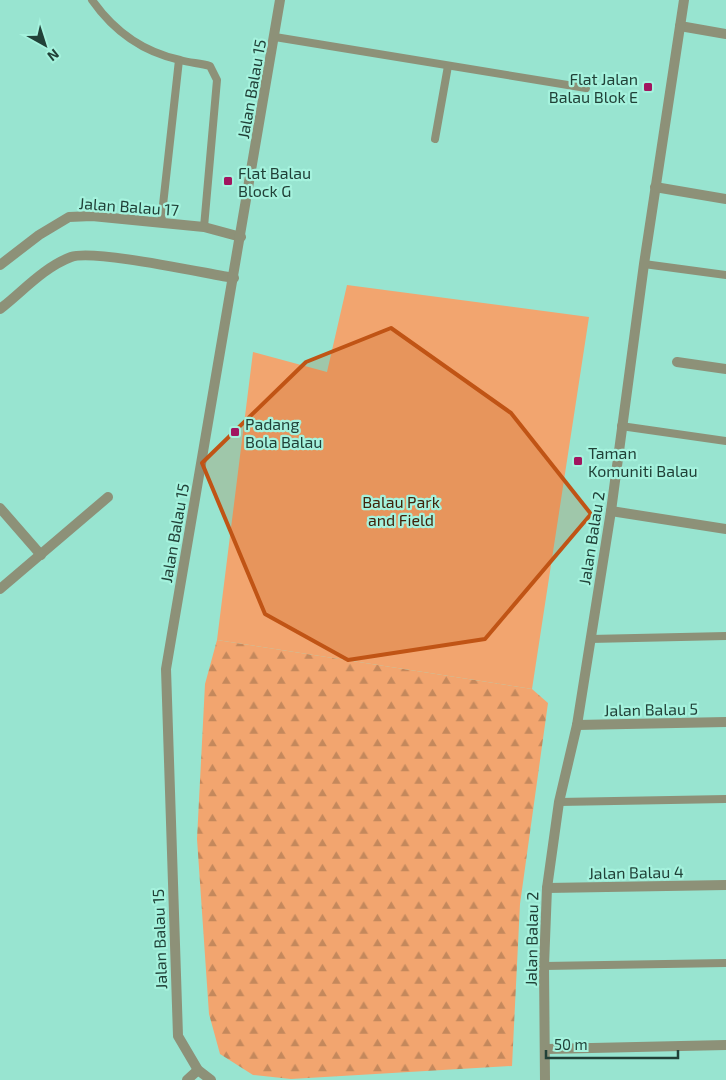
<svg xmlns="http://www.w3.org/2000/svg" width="726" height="1080" font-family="'Exo 2',sans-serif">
  <defs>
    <pattern id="forest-firs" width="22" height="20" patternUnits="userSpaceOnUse" patternTransform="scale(1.25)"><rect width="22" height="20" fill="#f2a56f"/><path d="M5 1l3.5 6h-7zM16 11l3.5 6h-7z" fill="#c4885c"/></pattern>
  </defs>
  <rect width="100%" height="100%" fill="#98e4d0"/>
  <path fill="url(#forest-firs)" d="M 217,640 L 532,689 L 548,703 L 520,904 L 512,1066 L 291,1079 L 253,1075 L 220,1054 L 209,1014 L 197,839 L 205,684 Z"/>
  <path fill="#f2a56f" d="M 347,285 L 589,317 L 532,689 L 217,640 L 253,352 L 327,372 Z"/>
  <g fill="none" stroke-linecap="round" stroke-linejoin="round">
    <g stroke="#8d9178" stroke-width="8">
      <path d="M 92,0 C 113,30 143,52 180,60 C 190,63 200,63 210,66 L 217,80 L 204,227"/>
      <path d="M 275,37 L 586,88"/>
      <path d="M 435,139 L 448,66"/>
      <path d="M 161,223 L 179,60"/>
      <path d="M 644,264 L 726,275"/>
      <path d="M 621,426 L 726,441"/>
      <path d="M 590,639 L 726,636"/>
      <path d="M 559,802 L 726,799"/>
      <path d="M 544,966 L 726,963"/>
    </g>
    <g stroke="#8d9178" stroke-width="10">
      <path d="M 680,26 L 726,34"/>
      <path d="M 655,187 L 726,199"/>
      <path d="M 0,265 L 39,235 L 69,217 L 92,216 L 204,227 L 241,237"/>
      <path d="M 0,309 C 22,292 44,267 71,257 C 94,249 203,273 234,278"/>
      <path d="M 677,362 L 726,369"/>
      <path d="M 0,508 L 41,555"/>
      <path d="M 611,511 L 726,529"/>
      <path d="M 0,589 L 108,497"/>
      <path d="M 577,725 L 726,722"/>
      <path d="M 547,888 L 726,885"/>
      <path d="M 547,1049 L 726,1045"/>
      <path d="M 187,1080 L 198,1070"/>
      <path d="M 211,1080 L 198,1070 L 178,1036 L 166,669 L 280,0"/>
      <path d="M 545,1080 L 544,966 L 547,888 L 559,802 L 577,725 L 611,511 L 644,264 L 684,0"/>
    </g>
  </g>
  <path fill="#c05415" fill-opacity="0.2" stroke="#c05415" stroke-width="4" stroke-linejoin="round" d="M 391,328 L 511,413 L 591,514 L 485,639 L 348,660 L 265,614 L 202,463 L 306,362 Z"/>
  <g fill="#a1155f" stroke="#a5f2dd" stroke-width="2">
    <rect x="643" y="82" width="10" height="10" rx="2.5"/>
    <rect x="223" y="176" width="10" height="10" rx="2.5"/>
    <rect x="230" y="427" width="10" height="10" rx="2.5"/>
    <rect x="573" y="456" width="10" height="10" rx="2.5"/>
  </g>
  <g text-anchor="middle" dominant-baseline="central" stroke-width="4.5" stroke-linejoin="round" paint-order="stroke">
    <g font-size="16" fill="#214138" stroke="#a5f2dd" text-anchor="start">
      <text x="638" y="78" text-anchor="end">Flat Jalan<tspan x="638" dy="18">Balau Blok E</tspan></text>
      <text x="238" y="172">Flat Balau<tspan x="238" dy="18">Block G</tspan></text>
      <text x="245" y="423">Padang<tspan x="245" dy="18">Bola Balau</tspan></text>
      <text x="588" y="452">Taman<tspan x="588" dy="18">Komuniti Balau</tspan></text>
    </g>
    <g font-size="16" fill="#214138" stroke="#a5f2dd">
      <text transform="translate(251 89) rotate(-80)">Jalan Balau 15</text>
      <text transform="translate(129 206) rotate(4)">Jalan Balau 17</text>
      <text transform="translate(174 533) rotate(-80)">Jalan Balau 15</text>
      <text transform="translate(591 538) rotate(-81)">Jalan Balau 2</text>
      <text transform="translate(651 709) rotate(-1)">Jalan Balau 5</text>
      <text transform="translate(636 872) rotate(-1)">Jalan Balau 4</text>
      <text transform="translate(159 939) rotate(-92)">Jalan Balau 15</text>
      <text transform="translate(531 939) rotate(-89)">Jalan Balau 2</text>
    </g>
    <g font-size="16" fill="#41220a" stroke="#a5f2dd">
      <text x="401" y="501">Balau Park<tspan x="401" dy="18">and Field</tspan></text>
    </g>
  </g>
  <g transform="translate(45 45) rotate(141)" stroke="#a5f2dd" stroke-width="4" paint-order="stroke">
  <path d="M0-4L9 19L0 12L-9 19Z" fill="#214138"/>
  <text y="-8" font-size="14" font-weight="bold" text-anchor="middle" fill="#214138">N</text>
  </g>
  <path d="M546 1050v8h132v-8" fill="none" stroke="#214138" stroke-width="2.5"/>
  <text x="554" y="1050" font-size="15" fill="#214138" stroke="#a5f2dd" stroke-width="4" paint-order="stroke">50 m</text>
</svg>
